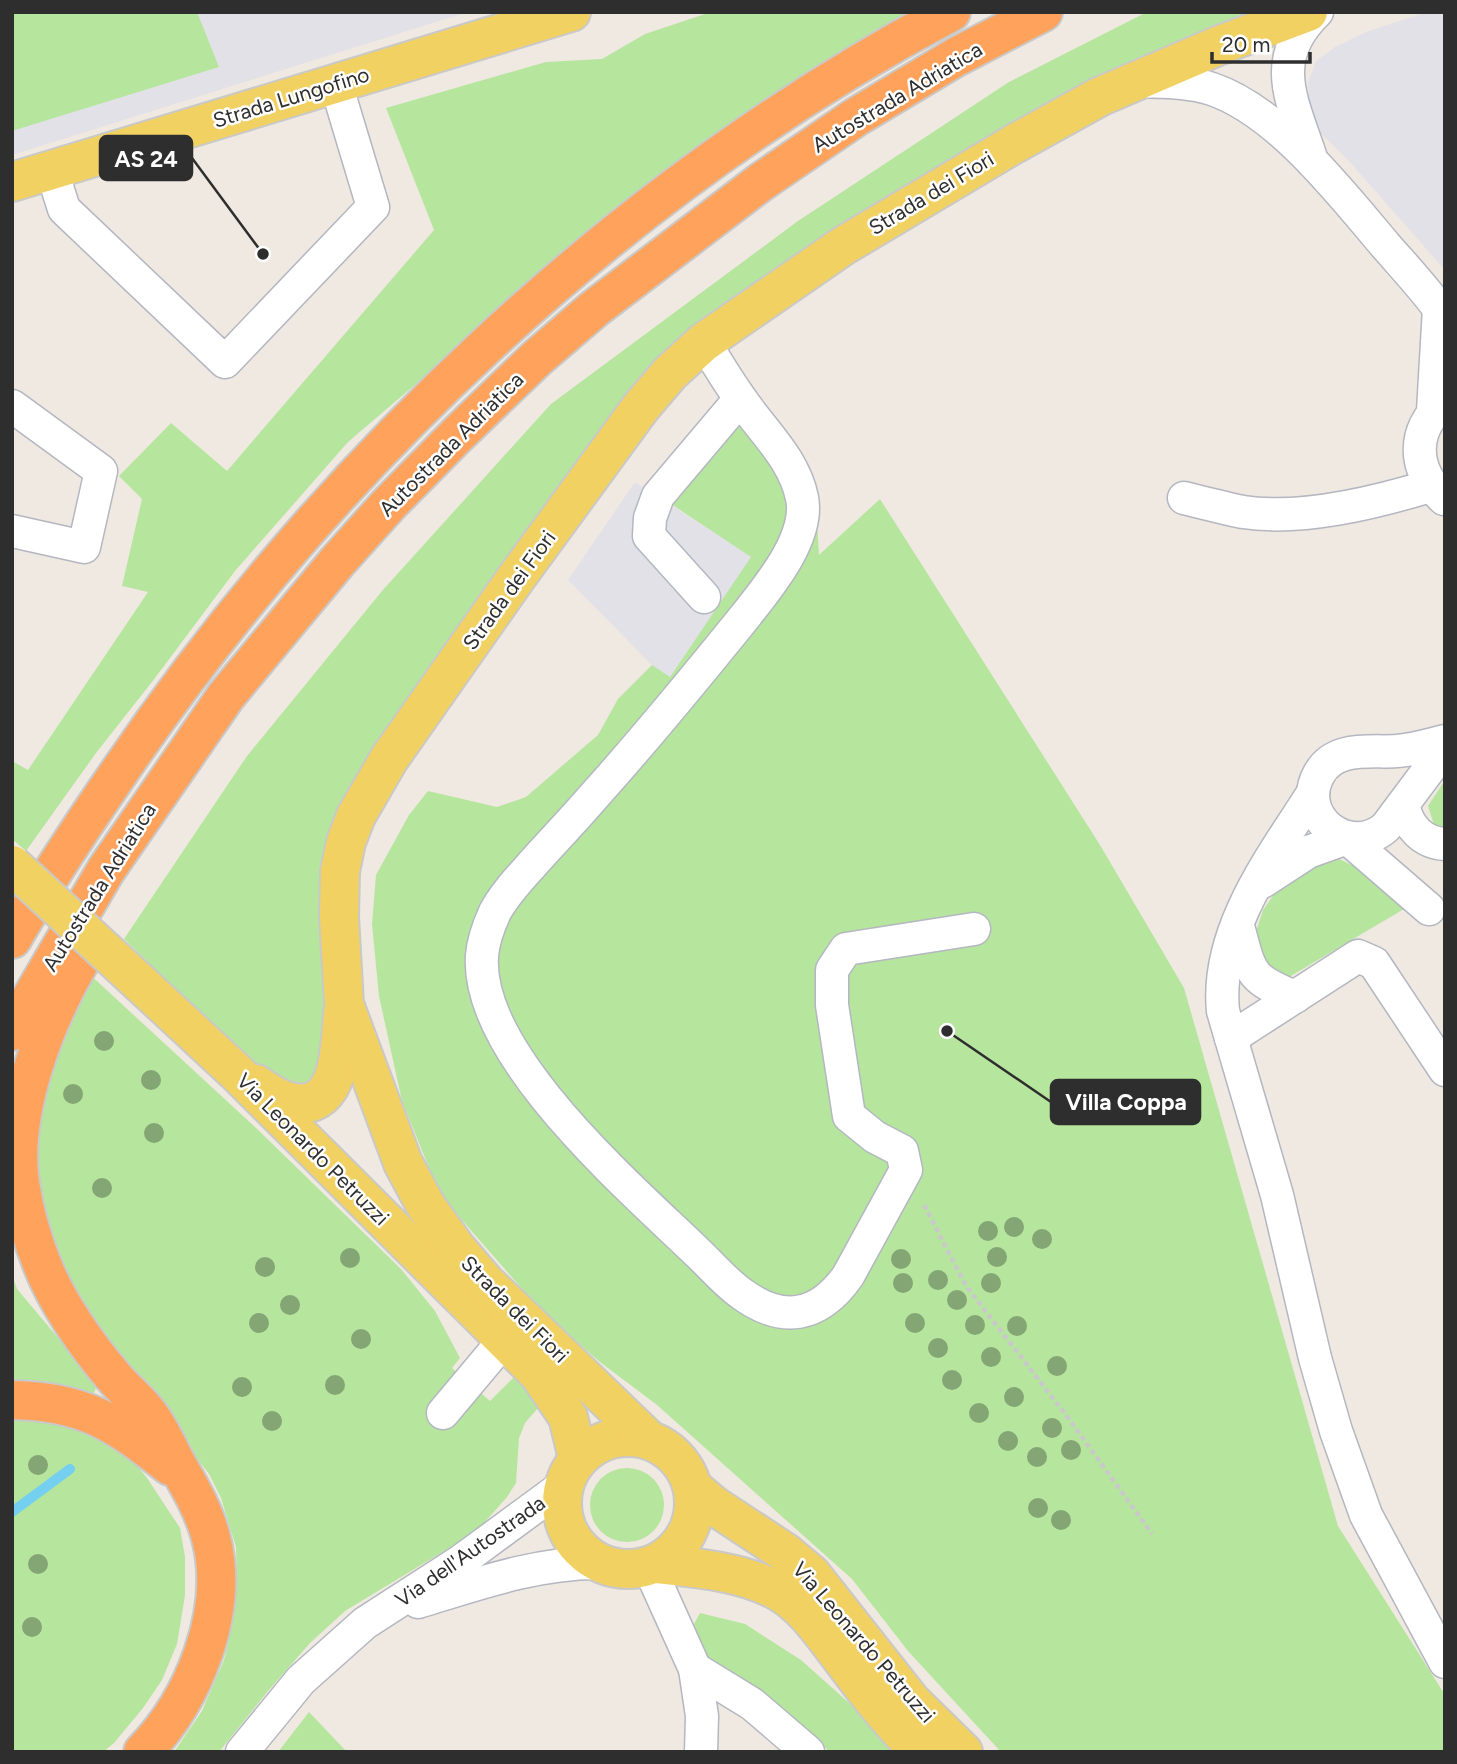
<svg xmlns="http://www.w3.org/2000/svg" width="1457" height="1764" font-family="Figtree,sans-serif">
  <rect width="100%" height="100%" fill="#efe9e1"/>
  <g fill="#e3e1e8">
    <path d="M 12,12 L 468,12 L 12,155 Z"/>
    <path d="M 1427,12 L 1445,12 L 1445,270 L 1348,160 L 1309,122 L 1308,83 L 1316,61 L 1335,47 L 1366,32 Z"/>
    <path d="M 635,482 L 752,557 L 669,678 L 652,665 L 568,580 Z"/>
  </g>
  <g fill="#b6e59e">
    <path d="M 12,12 L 197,12 L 219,67 L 12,131 Z"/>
    <path d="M 711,12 L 910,12 L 681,158 L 348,442 L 235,571 L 155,678 L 96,753 L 26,851 L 12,839 L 12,761 L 28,770 L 148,592 L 122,586 L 142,499 L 119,476 L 171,423 L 227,471 L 434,230 L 386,108 L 546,62 L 602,59 L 645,34 Z"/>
    <path d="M 1147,12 L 1280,12 L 1073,104 L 662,373 L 350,810 L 330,1074 L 286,1096 L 124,939 L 247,756 L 382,591 L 551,404 L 798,221 L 1009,82 Z"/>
    <path d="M 743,422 L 809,499 L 817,522 L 819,555 L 880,499 L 1100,845 L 1184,988 L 1338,1526 L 1445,1695 L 1445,1752 L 1001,1752 L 908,1651 L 852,1579 L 657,1405 L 600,1362 L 545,1315 L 440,1195 L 402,1101 L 379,996 L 372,924 L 376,875 L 409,815 L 428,791 L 497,807 L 526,797 L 598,735 L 618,699 L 652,665 L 670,677 L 751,557 L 671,504 Z"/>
    <path d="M 1445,780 L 1445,829 L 1434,825 L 1428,806 Z"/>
    <path d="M 1337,858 L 1360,869 L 1409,906 L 1284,980 L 1267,976 L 1256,932 L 1263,910 L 1282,883 L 1301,870 Z"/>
    <path d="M 86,971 L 255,1127 L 401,1269 L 435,1311 L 460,1358 L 452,1368 L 490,1401 L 517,1374 L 544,1401 L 525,1423 L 519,1438 L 516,1483 L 507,1497 L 477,1531 L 345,1611 L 310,1643 L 268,1691 L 219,1752 L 174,1752 L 202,1711 L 224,1660 L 231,1631 L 237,1580 L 236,1547 L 221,1498 L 209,1474 L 142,1389 L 59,1270 L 36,1193 L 36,1122 L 58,1037 Z"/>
    <path d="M 12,1274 L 17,1289 L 97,1384 L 94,1393 L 46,1382 L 12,1384 Z"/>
    <path d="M 12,1413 L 89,1431 L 131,1458 L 147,1478 L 180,1528 L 185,1557 L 185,1595 L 177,1644 L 162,1680 L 143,1708 L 114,1743 L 103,1752 L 12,1752 Z"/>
    <circle cx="627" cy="1505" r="37"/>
    <path d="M 700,1613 L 745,1624 L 801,1660 L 904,1752 L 830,1752 L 759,1691 L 707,1661 L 694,1624 Z"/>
    <path d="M 309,1712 L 347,1752 L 278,1752 Z"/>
  </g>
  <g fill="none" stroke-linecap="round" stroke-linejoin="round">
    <path stroke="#75cff0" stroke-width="10" d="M 12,1512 L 70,1469"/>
    <defs>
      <g id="minor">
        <path d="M 1137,81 C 1161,82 1188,81 1212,89 C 1279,112 1341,193 1386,246 C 1406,269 1428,292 1445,317"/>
        <path d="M 1312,161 C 1294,104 1266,61 1317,12"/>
        <path d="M 52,171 L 64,209 L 225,362 L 373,207 L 336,84"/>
        <path d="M 704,342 C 716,361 727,380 740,398 C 762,431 794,458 802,498 C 810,537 769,586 747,614 C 697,676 647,737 594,796 C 575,818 555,839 536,860 C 522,876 505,893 495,912 C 489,925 483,942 482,956 C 475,1055 632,1189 698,1253 C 712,1266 726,1283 742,1294 C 783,1324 819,1317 848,1276 L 906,1170 L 902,1151 L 875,1137 L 849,1116 L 832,1005 L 832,970 L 846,949 L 974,929"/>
        <path d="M 12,406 L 101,471 L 84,547 L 12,531"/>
        <path d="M 1433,411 L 1439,308"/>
        <path d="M 1184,498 C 1204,503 1223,508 1243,512 C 1301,521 1374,503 1430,486"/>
        <path d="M 1444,499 C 1412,468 1411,431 1445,401"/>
        <path d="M 704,597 L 649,536 L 650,518 L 658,496 L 740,399"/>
        <path d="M 1445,741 C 1429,745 1413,750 1397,751 C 1371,753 1335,745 1319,774 C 1295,817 1350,859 1386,827 L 1445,748"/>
        <path d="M 1313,793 C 1272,857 1215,931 1223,1011 L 1277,1195 L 1315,1358 L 1336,1431 L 1366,1515 L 1445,1662"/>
        <path d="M 1403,805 C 1408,826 1422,843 1445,844"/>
        <path d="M 1347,838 L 1429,909"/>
        <path d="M 1262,882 L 1308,852 L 1347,838"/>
        <path d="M 1238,926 C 1251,973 1248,978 1295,997"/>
        <path d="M 1231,1038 L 1358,956 L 1374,963 L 1445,1070"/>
        <path d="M 443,1413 L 505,1339"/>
        <path d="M 649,1567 L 695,1669 L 702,1716 L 701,1752"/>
        <path d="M 418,1602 C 477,1584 535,1563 597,1563"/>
        <path d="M 695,1669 L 752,1704 L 808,1752"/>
        <path d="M 242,1752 L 301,1680 L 365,1623 L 461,1561 L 563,1486"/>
      </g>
      <g id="major">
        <path d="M 12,182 L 571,12"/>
        <path d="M 140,983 L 236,1072 L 539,1374 L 568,1417 L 578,1458"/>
        <path d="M 256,1084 C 266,1091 277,1099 290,1102 C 342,1114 340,1045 343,1013"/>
        <circle cx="628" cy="1503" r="66"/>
        <path d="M 649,1440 L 485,1282 L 456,1248 L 426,1206 L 403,1163 L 344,1004 L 339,917 L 340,871 L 346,842 L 356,816 L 389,759 L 516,578 L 641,407 L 670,373 L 704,342 L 843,246 L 1014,144 L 1099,97 L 1220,45 L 1308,12"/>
        <path d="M 693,1488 L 713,1505 L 786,1553 L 811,1574 L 911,1701 L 963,1752"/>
        <path d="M 657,1564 C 696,1568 740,1571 776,1590 C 805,1606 822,1633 842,1659 C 866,1691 891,1724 921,1752"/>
      </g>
      <g id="highway">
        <path d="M 12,939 C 43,885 78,832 113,781 C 323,470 618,188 951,12"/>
        <path d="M 80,961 C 45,1022 10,1111 20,1183 C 24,1210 32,1239 42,1264 C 56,1301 87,1346 113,1376 C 125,1391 142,1403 152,1419 C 161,1432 168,1447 175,1461 C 189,1486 204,1510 211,1538 C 230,1611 194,1700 143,1752"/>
        <path d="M 12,1031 L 106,870 L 226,696 L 337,562 L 389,504 L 457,435 L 537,358 L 594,309 L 761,182 L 856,117 L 956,57 L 1043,12"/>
        <path d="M 12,1400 C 84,1401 116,1423 170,1466"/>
      </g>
    </defs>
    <use href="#minor" stroke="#b4b7c1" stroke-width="35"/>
    <use href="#major" stroke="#c9c9c9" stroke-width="42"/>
    <use href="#highway" stroke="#c9c9c9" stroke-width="42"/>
    <path stroke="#c9c9c9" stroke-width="4.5" stroke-dasharray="5 3.5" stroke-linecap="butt" d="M 924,1205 L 966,1286 L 1069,1419 L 1152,1534"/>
    <use href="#minor" stroke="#fff" stroke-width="32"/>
    <use href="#major" stroke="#f2d163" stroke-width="38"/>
    <use href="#highway" stroke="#ffa35c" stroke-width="38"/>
    <defs>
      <path id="major-bridge" d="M 12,865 L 140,983"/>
    </defs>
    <use href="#major-bridge" stroke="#c9c9c9" stroke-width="42" stroke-linecap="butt"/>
    <use href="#major-bridge" stroke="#f2d163" stroke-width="38"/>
  </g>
  <g fill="#84a574">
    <circle cx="104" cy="1041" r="10"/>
    <circle cx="151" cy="1080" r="10"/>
    <circle cx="73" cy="1094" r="10"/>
    <circle cx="154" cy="1133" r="10"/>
    <circle cx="102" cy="1188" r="10"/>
    <circle cx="1014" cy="1227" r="10"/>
    <circle cx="988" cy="1231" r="10"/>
    <circle cx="1042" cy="1239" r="10"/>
    <circle cx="997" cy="1257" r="10"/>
    <circle cx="350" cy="1258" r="10"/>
    <circle cx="901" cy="1259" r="10"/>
    <circle cx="265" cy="1267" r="10"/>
    <circle cx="938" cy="1280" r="10"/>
    <circle cx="903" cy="1283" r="10"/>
    <circle cx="991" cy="1283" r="10"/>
    <circle cx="957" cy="1300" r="10"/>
    <circle cx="290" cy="1305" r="10"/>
    <circle cx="259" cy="1323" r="10"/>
    <circle cx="915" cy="1323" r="10"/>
    <circle cx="975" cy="1325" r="10"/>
    <circle cx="1017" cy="1326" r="10"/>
    <circle cx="361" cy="1339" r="10"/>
    <circle cx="938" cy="1348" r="10"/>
    <circle cx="991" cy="1357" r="10"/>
    <circle cx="1057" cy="1366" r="10"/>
    <circle cx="952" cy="1380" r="10"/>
    <circle cx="335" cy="1385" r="10"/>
    <circle cx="242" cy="1387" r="10"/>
    <circle cx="1014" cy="1397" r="10"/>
    <circle cx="979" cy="1413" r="10"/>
    <circle cx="272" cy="1421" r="10"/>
    <circle cx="1052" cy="1428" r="10"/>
    <circle cx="1008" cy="1441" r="10"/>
    <circle cx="1071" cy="1450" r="10"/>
    <circle cx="1037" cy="1457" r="10"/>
    <circle cx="38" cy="1465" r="10"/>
    <circle cx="1038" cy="1508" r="10"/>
    <circle cx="1061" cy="1520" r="10"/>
    <circle cx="38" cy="1564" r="10"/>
    <circle cx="32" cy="1627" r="10"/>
  </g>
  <g text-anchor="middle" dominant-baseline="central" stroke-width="5" stroke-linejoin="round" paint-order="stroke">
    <g font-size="21" fill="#2e2e2e" stroke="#fff">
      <text transform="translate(291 97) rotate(-17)">Strada Lungofino</text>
      <text transform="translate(897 97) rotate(-31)">Autostrada Adriatica</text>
      <text transform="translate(931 193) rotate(-31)">Strada dei Fiori</text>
      <text transform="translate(451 444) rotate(-45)">Autostrada Adriatica</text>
      <text transform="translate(509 590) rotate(-54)">Strada dei Fiori</text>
      <text transform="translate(99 887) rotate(-58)">Autostrada Adriatica</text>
      <text transform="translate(313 1149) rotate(45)">Via Leonardo Petruzzi</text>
      <text transform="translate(515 1309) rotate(45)">Strada dei Fiori</text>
      <text transform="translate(470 1551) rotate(-35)">Via dell'Autostrada</text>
      <text transform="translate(864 1642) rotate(49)">Via Leonardo Petruzzi</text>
    </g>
  </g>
  <path fill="none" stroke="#2e2e2e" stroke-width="2.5" d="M263 254L192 158M947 1031L1051 1102"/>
  <g fill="#2e2e2e" stroke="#fff" stroke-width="2.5">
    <circle cx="263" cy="254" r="7"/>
    <circle cx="947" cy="1031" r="7"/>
  </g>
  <g fill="#2e2e2e" stroke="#2e2e2e" stroke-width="2.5">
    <rect x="100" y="136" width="92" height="44" rx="7"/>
    <rect x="1051" y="1080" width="149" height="44" rx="7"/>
  </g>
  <g font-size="23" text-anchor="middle" font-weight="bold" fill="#fff">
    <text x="146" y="167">AS 24</text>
    <text x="1126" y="1110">Villa Coppa</text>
  </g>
  <rect width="1457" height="1764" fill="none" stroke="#2e2e2e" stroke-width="28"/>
  <path d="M1212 52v10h98v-10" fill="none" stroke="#2e2e2e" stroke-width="3.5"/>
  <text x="1222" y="52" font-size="21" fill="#2e2e2e" stroke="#ffffff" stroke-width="5" paint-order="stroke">20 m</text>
</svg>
